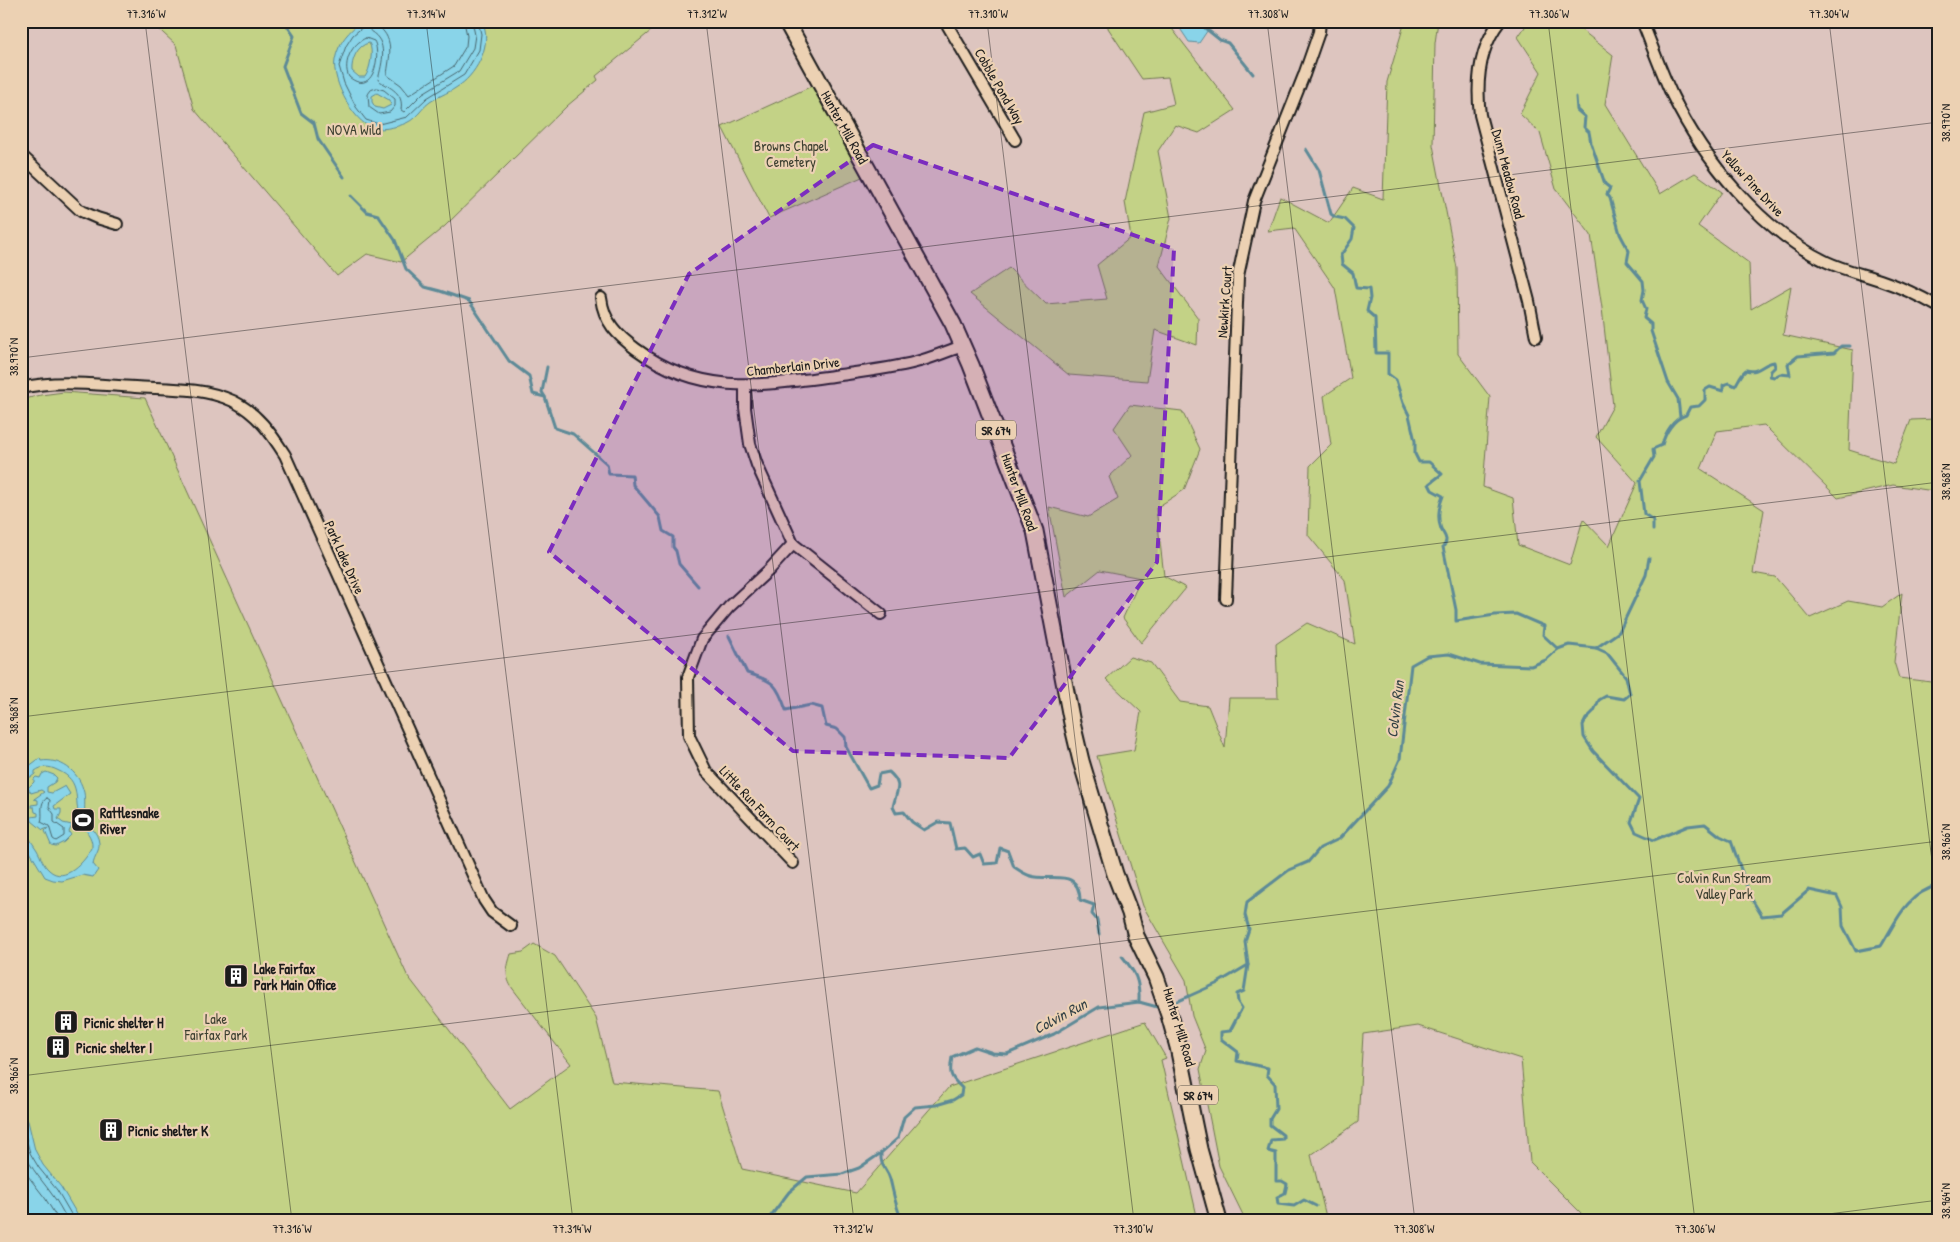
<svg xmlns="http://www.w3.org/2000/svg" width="1960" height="1242" font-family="'Patrick Hand',sans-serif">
  <rect width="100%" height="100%" fill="#ddc5bf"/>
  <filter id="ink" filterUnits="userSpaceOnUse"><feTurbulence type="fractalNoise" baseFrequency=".02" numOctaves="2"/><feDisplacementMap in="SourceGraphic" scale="10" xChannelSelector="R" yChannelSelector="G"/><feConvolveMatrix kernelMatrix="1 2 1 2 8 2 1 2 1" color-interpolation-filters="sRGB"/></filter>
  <g filter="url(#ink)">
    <g fill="#c3d286" stroke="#707751">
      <path d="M 150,21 L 663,21 L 596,76 L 598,80 L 567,106 L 445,226 L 401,262 L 367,254 L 337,276 L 194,109 L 176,45 Z"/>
      <path d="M 1108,21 L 1166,21 L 1235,110 L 1199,133 L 1175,125 L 1158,151 L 1171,218 L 1159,266 L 1198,318 L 1197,345 L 1155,330 L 1147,381 L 1069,375 L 970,294 L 1009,268 L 1046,304 L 1107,299 L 1097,265 L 1131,237 L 1125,202 L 1144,112 L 1174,104 L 1168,77 L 1142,79 L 1108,28 Z"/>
      <path d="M 1405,21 L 1438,21 L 1435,43 L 1433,145 L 1457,268 L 1458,354 L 1490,397 L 1483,487 L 1513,498 L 1518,545 L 1570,565 L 1583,519 L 1609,546 L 1637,483 L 1596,437 L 1613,406 L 1602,308 L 1591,235 L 1556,189 L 1540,133 L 1520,114 L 1541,72 L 1518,37 L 1529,21 L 1576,21 L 1579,28 L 1613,55 L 1605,104 L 1660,194 L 1695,173 L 1722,192 L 1698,226 L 1749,263 L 1751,309 L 1791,286 L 1783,335 L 1853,350 L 1849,450 L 1894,464 L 1911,420 L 1936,419 L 1939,416 L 1939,477 L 1934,491 L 1893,485 L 1838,498 L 1764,425 L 1717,431 L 1701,469 L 1764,510 L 1753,573 L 1775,577 L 1810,618 L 1848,601 L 1882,607 L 1902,593 L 1894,662 L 1899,678 L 1939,683 L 1939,1221 L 1582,1221 L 1581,1213 L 1530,1162 L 1521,1059 L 1418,1026 L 1363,1034 L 1358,1122 L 1311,1155 L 1327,1221 L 1246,1221 L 1219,1166 L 1200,1069 L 1206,1051 L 1192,1016 L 1186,980 L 1143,906 L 1097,756 L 1134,750 L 1141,712 L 1106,679 L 1130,657 L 1151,663 L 1180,702 L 1208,706 L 1225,748 L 1229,698 L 1278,698 L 1276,644 L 1307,623 L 1355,644 L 1345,580 L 1308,535 L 1310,466 L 1331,445 L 1324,396 L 1351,378 L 1335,288 L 1294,228 L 1268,231 L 1280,197 L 1329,223 L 1353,188 L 1383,199 L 1387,82 Z"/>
      <path d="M 812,86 L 862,177 L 769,218 L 722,127 Z"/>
      <path d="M 64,392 L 145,398 L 407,975 L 510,1109 L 571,1064 L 513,989 C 504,977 507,967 511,954 L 523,952 L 534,944 L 555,956 L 596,1018 L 612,1082 L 718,1091 L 742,1169 L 856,1193 L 949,1087 L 1145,1022 L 1166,1058 L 1161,1060 L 1197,1216 L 1203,1216 L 1205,1221 L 21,1221 L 21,400 L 41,395 Z"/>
      <path d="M 1130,405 L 1182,411 L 1200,449 L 1184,490 L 1156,508 L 1164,576 L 1186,588 L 1141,643 L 1123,618 L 1141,578 L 1100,570 L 1066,597 L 1049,507 L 1088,517 L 1118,499 L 1109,477 L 1132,455 L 1114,428 Z"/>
    </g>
    <g fill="#89d4e9" stroke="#5d8a97" fill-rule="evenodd">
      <path d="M 363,21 L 482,21 C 493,42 478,72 460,85 C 451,92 440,95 430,102 C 424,106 420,113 414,118 C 407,125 389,129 378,129 C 356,129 331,80 335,60 C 338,43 349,30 363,21 ZM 369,43 C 374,50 370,70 365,77 L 359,77 L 352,71 C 351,61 357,45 369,43 ZM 377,93 L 389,100 L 391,105 L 383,109 L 375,107 L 372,102 L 372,96 Z"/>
      <path d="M 1175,21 L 1214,21 L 1199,43 L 1189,42 Z"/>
      <path d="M 40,758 L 41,761 C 60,758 78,771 83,789 C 86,797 84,807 85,816 C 87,826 98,831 99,843 C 100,851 94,856 93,864 L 98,870 L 93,877 L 82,875 L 62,881 L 53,880 L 45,877 L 21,837 L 21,822 C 25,832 31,841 37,850 C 41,857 43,865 49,870 C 65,885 85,861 92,848 C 93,835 84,831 80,820 C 73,799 83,781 57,770 C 49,766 42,766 35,771 L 35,774 L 31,777 L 26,777 L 21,783 L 21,772 Z"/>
      <path d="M 46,772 L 54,775 L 57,778 L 55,782 L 47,787 L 47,792 L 52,793 L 65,786 L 70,794 L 54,806 L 55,809 L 61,809 L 61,813 L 58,819 L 63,823 L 72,825 L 69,832 L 71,835 L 64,842 L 56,846 L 51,845 L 45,831 L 48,828 L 43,830 L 32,821 L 31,817 L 38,816 L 38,813 L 35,812 L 34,807 L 31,807 L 31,805 L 38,804 L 38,800 L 34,799 L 44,792 L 41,790 L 31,793 L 28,788 L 34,782 L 34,779 L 36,777 L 40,778 L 42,774 Z"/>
      <path d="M 21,1111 L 28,1121 L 35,1150 L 43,1165 L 61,1187 L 81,1221 L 21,1221 Z"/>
    </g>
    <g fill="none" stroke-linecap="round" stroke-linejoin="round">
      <g stroke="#48666e" stroke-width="1">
        <path d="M 365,21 L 364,26 L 353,35 L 346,46 L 339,66 L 344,83 L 356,107 L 366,120 L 379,124 L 407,117 L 427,98 L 464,75 L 479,50 L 481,34 L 478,21"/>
        <path d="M 372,21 L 370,31 C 389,42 382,62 378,80 C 390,88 404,92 401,110 L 404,112 L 423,93 L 459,71 L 473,48 L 475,35 L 472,21"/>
        <path d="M 379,21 L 379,27 C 395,40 389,57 387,75 L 401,85 L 409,95 L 454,66 L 466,46 L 467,36 L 464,21"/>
        <path d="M 366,38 L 374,41 C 381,52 375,98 349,77 C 342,63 352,43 366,38 Z"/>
        <path d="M 377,88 L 384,90 L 395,99 L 395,106 L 390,112 L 379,114 L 369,107 L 368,94 L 371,90 Z"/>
        <path d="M 47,798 L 50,800 L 49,807 L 54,814 L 54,822 L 64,829 L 64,836 L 56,841 L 53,839 L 49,826 L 41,822 C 44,814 38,803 47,798 Z"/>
        <path d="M 21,1120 L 30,1153 L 39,1168 L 57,1190 L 75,1221"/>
        <path d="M 21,1142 C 26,1164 39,1176 51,1193 C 58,1202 63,1212 68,1221"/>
        <path d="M 21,1165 L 28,1176 L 45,1198 L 59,1221"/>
      </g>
      <g stroke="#5d8a97" stroke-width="3">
        <path d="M 284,21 L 294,36 L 283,66 L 301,113 L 314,123 L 318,139 L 344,177"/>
        <path d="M 1205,28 L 1220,40 L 1228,43 L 1253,74"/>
        <path d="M 1576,97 L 1577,110 L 1585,117 L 1584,127 L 1589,132 L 1591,143 L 1605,184 L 1610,188 L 1607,194 L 1610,198 L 1620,234 L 1629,251 L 1627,262 L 1643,281 L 1644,290 L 1642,300 L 1646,309 L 1644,318 L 1651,324 L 1651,331 L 1668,382 L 1678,399 L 1680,417"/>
        <path d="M 1306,149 L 1319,170 L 1331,214 L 1335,217 L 1345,219 L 1354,228 L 1352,239 L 1341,255 L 1342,264 L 1353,273 L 1356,288 L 1369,289 L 1370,298 L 1367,311 L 1375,318 L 1376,353 L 1388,353 L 1388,374 L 1396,380 L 1403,403 L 1409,415 L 1415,441 L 1415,454 L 1419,462 L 1429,462 L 1442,474 L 1429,484 L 1432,490 L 1443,496 C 1439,505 1437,519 1441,529 C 1445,537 1449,539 1443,547 L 1456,610 L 1456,621 L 1495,615 L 1516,614 L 1544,626 L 1543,635 L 1558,649"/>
        <path d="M 351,196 L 367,212 L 378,215 L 395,240 L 406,269 L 425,287 L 440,291 L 469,301 L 509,361 L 529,376 L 533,394 L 545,397 L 555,428 L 573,434 L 607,464 L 609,474 L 632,475 L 633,485 L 660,517 L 663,531 L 673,537 L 673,547 L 676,551 L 679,564 L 698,586"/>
        <path d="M 545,397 L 542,392 L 547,367"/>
        <path d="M 1653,530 L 1653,520 L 1644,514 L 1640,481 L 1654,457 L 1653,449 L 1662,445 C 1665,433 1673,419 1686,415 L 1690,407 L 1699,406 L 1705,400 L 1705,390 L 1710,387 L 1723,391 L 1723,385 L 1729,383 L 1735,386 C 1739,380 1740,375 1746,370 C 1759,374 1763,363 1774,362 L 1775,367 L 1771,371 L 1770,376 L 1774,377 L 1780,374 L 1790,375 L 1788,364 L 1798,356 L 1834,353 L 1841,346 L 1850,346"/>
        <path d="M 729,636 L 747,673 C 774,681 777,684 786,710 L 811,705 L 822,708 L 826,726 L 837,729 L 845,737 L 846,747 L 869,788 L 877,785 L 879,774 L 889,772 C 904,785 896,791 893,807 L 896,813 L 904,812 L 912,822 L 924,830 L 938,822 L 950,823 L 956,849 L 965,848 L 973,857 L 980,854 L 984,864 L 997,863 L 1000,848 L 1008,851 L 1014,867 C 1019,870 1025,875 1031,876 C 1051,882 1079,867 1080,900 L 1094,905 L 1092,914 L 1097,920 L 1099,934"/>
        <path d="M 1596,648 L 1619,632 L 1646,575 L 1649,558"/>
        <path d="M 1122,956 C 1135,972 1140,980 1139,1002"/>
        <path d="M 1248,965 L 1244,991 L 1237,994 L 1238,1002 L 1242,1008 L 1230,1031 L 1221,1032 L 1221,1039 L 1238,1052 L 1237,1061 L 1268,1068 L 1267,1075 L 1275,1084 L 1276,1109 L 1270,1119 L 1270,1125 L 1283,1135 L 1283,1139 L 1271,1140 L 1268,1151 L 1276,1153 L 1276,1181 L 1282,1181 L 1287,1184 L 1285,1193 L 1277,1197 L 1278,1204 L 1294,1206 L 1304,1200 L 1316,1206"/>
        <path d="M 1169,1005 L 1216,984 L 1248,965 L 1245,941 L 1249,929 L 1245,915 L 1247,902 L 1289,870 L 1308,862 L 1320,848 L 1339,839 L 1388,786 L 1400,759 L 1411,665 L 1427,656 L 1449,654 L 1480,664 L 1531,666 L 1546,660 L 1558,649 L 1569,645 L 1596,648 L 1607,653 L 1626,677 L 1630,694 L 1624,699 L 1606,696 L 1599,700 L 1594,711 L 1586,719 L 1583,725 L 1584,737 L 1593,751 L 1639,799 L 1631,822 L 1636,832 L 1654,840 L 1688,826 L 1705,824 L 1720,836 L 1731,841 L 1751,898 L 1762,916 L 1781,914 L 1809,890 L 1837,896 L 1842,907 L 1843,926 L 1856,951 L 1881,946 C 1897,920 1906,894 1939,885"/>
        <path d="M 881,1154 C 880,1167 887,1168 890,1179 C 894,1195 895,1204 902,1221"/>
        <path d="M 767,1221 L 789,1192 L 807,1177 L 842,1174 L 859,1168 L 881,1153 L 898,1138 L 904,1117 L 915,1107 L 936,1105 L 953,1100 L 961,1095 L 962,1088 C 950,1077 949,1074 952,1057 L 975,1047 L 993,1053 L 1007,1054 L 1054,1034 L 1099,1007 L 1139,1002 L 1161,1008"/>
      </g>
      <defs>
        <g id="street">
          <path d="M 945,21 L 1015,140"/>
          <path d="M 1500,21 C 1479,48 1476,82 1480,115 L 1529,301 L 1536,337"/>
          <path d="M 1642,21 C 1652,46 1661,71 1672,95 C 1703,159 1761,231 1827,262 C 1844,270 1862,274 1880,280 C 1901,287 1920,296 1939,307"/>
          <path d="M 21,155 L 81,211 L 97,218 L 117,224"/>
          <path d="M 601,298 C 604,322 617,335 636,349 C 700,396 760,386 833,376 C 861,372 889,369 916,362 C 932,358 947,351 963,346"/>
          <path d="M 745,386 L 745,408 L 750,444 L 757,465 L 793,544 L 881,614"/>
          <path d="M 21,388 C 59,379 97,385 135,387 C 168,389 203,387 233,401 C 257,413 271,433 285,455 L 484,900 L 492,912 L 511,926"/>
          <path d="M 793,544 L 769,570 L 729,607 L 702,639 L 688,677 L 689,736 L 706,771 L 793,863"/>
          <path d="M 1226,599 L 1238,276 L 1254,201 L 1304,75 L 1319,32 L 1320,21"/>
        </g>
        <path id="primary" d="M 786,21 L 953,324 L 971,365 L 1035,531 L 1072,723 L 1081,761 L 1115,874 L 1130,913 L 1136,936 L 1156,977 L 1169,1015 L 1178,1047 L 1199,1149 L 1219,1221"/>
      </defs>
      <use href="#street" stroke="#1c1c1c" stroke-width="14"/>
      <use href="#primary" stroke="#1c1c1c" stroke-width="19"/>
      <use href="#street" stroke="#ecd1b3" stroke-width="10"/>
      <use href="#primary" stroke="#ecd1b3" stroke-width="15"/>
    </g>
  </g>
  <path fill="#7b2cbf" fill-opacity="0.2" stroke="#7b2cbf" stroke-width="4" stroke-dasharray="10 6" stroke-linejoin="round" d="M 873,145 L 1174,249 L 1157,562 L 1009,758 L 793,751 L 549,552 L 689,274 Z"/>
  <path fill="none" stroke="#1c1c1c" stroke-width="1" stroke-opacity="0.45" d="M 145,21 L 292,1221M 426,21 L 573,1221M 706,21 L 854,1221M 987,21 L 1134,1221M 1267,21 L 1415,1221M 1548,21 L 1695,1221M 1829,21 L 1939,918M 21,358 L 1939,122M 21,717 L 1939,482M 21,1076 L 1939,841M 1773,1221 L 1939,1200"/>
  <defs>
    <symbol id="stadium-square" viewBox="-11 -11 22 22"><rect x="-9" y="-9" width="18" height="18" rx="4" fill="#1c1c1c" stroke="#ecd1b3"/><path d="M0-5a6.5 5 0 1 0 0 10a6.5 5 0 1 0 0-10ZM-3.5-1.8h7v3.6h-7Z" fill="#fff"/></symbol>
    <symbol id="building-square" viewBox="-11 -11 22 22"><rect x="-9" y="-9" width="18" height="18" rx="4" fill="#1c1c1c" stroke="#ecd1b3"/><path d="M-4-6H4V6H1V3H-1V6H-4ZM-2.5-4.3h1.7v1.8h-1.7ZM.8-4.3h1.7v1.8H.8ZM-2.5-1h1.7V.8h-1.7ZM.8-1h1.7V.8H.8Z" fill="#fff"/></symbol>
  </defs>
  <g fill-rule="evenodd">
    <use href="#stadium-square" x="69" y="806" width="28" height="28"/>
    <use href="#building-square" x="222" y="962" width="28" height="28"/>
    <use href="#building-square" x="52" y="1008" width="28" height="28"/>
    <use href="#building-square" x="44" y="1033" width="28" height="28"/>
    <use href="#building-square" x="97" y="1116" width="28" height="28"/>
  </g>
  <g text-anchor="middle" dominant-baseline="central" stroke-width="4.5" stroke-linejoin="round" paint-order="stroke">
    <g fill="#ecd1b3" stroke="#5a5249" stroke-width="1">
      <rect x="976" y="420.5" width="40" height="19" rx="4"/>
      <rect x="1178" y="1085.5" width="40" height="19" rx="4"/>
    </g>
    <g font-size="12" font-weight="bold" fill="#1c1c1c">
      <text x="996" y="430">SR 674</text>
      <text x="1198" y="1095">SR 674</text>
    </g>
    <g font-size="14" fill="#1c1c1c" stroke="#ecd1b3">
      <text transform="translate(1000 86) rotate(60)">Cobble Pond Way</text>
      <text transform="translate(845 127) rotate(61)">Hunter Mill Road</text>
      <text transform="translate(1509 174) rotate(75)">Dunn Meadow Road</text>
      <text transform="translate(1753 183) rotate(47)">Yellow Pine Drive</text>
      <text transform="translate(1224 302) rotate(-86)">Newkirk Court</text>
      <text transform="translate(793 366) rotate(-6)">Chamberlain Drive</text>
      <text transform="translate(1020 492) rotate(70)">Hunter Mill Road</text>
      <text transform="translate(345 557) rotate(66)">Park Lake Drive</text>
      <text transform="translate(760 808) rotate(47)">Little Run Farm Court</text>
      <text transform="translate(1180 1027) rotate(73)">Hunter Mill Road</text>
    </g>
    <g font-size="14" fill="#3d4031" stroke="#ecd1b3">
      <text x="354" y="129">NOVA Wild</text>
      <text x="791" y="145">Browns Chapel<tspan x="791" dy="16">Cemetery</tspan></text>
      <text x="1724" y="877">Colvin Run Stream<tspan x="1724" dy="16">Valley Park</tspan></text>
      <text x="216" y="1018">Lake<tspan x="216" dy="16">Fairfax Park</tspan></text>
    </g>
    <g font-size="14" font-weight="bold" fill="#1c1c1c" stroke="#ecd1b3" text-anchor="start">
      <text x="100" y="812">Rattlesnake<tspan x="100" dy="16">River</tspan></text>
      <text x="254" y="968">Lake Fairfax<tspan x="254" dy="16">Park Main Office</tspan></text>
      <text x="84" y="1022">Picnic shelter H</text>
      <text x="76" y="1047">Picnic shelter I</text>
      <text x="128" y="1130">Picnic shelter K</text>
    </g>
    <g font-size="15" font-style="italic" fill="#324145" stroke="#ecd1b3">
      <text transform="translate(1395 709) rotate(-83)">Colvin Run</text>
      <text transform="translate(1060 1016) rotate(-28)">Colvin Run</text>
    </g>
  </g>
  <rect width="1960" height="1242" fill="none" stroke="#ecd1b3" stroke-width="55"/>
  <rect x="28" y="28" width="1904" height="1186" fill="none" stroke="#1c1c1c" stroke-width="2"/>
  <g font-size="12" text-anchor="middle" fill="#1c1c1c">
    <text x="146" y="18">77.316°W</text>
    <text x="426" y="18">77.314°W</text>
    <text x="707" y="18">77.312°W</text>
    <text x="988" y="18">77.310°W</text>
    <text x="1268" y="18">77.308°W</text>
    <text x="1549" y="18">77.306°W</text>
    <text x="1829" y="18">77.304°W</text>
    <text transform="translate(1946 123) rotate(-90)" y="4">38.970°N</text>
    <text transform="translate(14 357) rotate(-90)" y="4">38.970°N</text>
    <text transform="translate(1946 482) rotate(-90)" y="4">38.968°N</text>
    <text transform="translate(14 716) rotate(-90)" y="4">38.968°N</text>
    <text transform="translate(1946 842) rotate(-90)" y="4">38.966°N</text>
    <text transform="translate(14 1076) rotate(-90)" y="4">38.966°N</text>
    <text transform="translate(1946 1201) rotate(-90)" y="4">38.964°N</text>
    <text x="292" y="1233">77.316°W</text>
    <text x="572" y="1233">77.314°W</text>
    <text x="853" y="1233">77.312°W</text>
    <text x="1133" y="1233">77.310°W</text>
    <text x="1414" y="1233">77.308°W</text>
    <text x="1695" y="1233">77.306°W</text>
  </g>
</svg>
